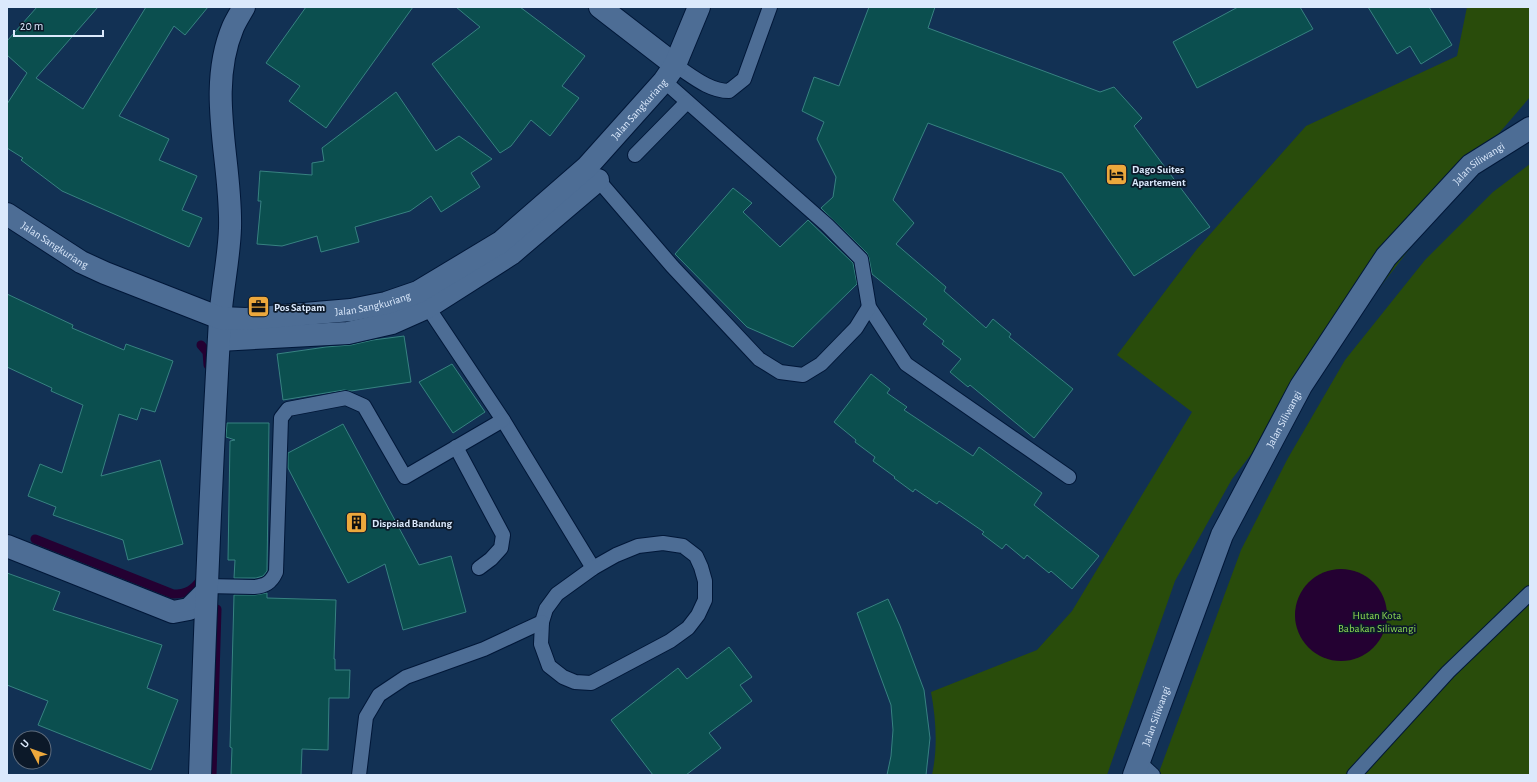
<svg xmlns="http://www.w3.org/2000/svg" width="1537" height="782" font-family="'Alegreya Sans',sans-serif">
  <rect width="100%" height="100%" fill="#123154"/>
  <g fill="#294c0b">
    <path d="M 1467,7 L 1530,7 L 1530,97 L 1495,138 L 1232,479 L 1175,581 L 1107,775 L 932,775 C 938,747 936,719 931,692 L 1037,650 L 1072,611 L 1192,412 L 1117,355 L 1197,249 L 1306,126 L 1457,56 Z"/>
    <path d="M 1530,164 L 1530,775 L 1158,775 L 1241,550 L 1288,458 L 1345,360 L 1425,260 L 1493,192 Z"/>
  </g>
  <circle fill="#240132" cx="1341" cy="615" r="46"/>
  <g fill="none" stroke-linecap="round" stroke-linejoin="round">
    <g stroke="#240132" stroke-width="9">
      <path d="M 201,345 L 207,352 L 208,365"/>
      <path d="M 35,539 L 173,594 C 186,594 194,590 201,579"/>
      <path d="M 212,775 L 217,609"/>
    </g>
  </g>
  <g fill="#0b4f4f" stroke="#378281">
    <path d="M 37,7 L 98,7 L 36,78 L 83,109 L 146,7 L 208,7 L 185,35 L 174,26 L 119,116 L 169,139 L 159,160 L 197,176 L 182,210 L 202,218 L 189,247 L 62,191 L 21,160 L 23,158 L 7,148 L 7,104 L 27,73 L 7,55 L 7,41 Z"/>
    <path d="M 306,7 L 413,7 L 326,128 L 289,101 L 300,86 L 266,63 Z"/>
    <path d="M 456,7 L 520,7 L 585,56 L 562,86 L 579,98 L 550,136 L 531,120 L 511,146 L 500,153 L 432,64 L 480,27 Z"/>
    <path d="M 869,7 L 935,7 L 928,28 L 1100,92 L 1114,87 L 1142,118 L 1134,126 L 1210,227 L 1134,276 L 1062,173 L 928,123 L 893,200 L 914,223 L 896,244 L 946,287 L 944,291 L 986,328 L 993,319 L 1011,334 L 1009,337 L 1073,389 L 1034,438 L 970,385 L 968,387 L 950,372 L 961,359 L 942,344 L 944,341 L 923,324 L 927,319 L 872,274 L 869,258 L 867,253 L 821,208 L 833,197 L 836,177 L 817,139 L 824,122 L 802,111 L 814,77 L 839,86 Z"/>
    <path d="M 1238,7 L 1300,7 L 1313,29 L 1197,88 L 1173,42 Z"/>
    <path d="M 1368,7 L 1429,7 L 1452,45 L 1421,64 L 1410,46 L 1397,54 Z"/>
    <path d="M 396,92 L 436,151 L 459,136 L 492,159 L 471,173 L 480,187 L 441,212 L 431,196 L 410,211 L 355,227 L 359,242 L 321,252 L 317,236 L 282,246 L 257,244 L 261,201 L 258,201 L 260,171 L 312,175 L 312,163 L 324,161 L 322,148 Z"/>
    <path d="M 733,188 L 752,203 L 743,212 L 780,247 L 808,220 L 853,263 L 857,284 L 793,347 L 747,327 L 675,254 Z"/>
    <path d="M 7,294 L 73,325 L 72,328 L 124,350 L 126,344 L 173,361 L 155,412 L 141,408 L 137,420 L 119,414 L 101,476 L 160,460 L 183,544 L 128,560 L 123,540 L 53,515 L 56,507 L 28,496 L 40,464 L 62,473 L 83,405 L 51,391 L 52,388 L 7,367 Z"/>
    <path d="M 404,336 L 411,382 L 351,391 L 344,390 L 283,400 L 277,354 L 326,347 L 351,345 L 373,340 Z"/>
    <path d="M 452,364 L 485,412 L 453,433 L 419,382 Z"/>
    <path d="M 871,374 L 890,389 L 887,393 L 907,407 L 904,410 L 973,456 L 979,447 L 1042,493 L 1034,505 L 1099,556 L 1072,589 L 1051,571 L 1049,573 L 1027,555 L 1024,559 L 1006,544 L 1002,549 L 982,534 L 984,532 L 939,501 L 937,504 L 915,489 L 913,492 L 894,478 L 895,477 L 873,461 L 875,457 L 855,442 L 856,440 L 834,422 Z"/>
    <path d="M 227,423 L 269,423 L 267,571 L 263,576 L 256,578 L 234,578 L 235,560 L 228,560 L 230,441 L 235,440 L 226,437 Z"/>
    <path d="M 343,424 L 419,565 L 451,556 L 466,612 L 403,630 L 385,564 L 348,583 L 288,468 L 288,453 Z"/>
    <path d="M 7,573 L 60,592 L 53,610 L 162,645 L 147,688 L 178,700 L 151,770 L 38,725 L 48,701 L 7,685 Z"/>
    <path d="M 267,593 L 267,598 L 336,600 L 334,659 L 335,659 L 335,670 L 350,670 L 349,698 L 329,698 L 328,750 L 302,749 L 301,775 L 231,775 L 232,748 L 230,747 L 234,595 L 255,595 Z"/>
    <path d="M 888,599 L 900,626 L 924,690 L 930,738 L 926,775 L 887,775 L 891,756 L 893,730 L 891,705 L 857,613 Z"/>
    <path d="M 729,647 L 752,677 L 740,685 L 752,701 L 709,733 L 721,748 L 686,775 L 653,775 L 611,720 L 678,668 L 687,679 Z"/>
  </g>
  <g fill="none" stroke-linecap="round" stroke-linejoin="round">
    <defs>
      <g id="lane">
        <path d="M 675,65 C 692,76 709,91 729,91 L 744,79 L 770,7"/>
        <path d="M 664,81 L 827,225 L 861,259 L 869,307 L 906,364 L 1069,477"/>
        <path d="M 635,155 L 687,102"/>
        <path d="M 593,174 L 672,266 L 759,359 L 780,372 L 803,375 L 821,364 L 856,328 L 869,307"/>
        <path d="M 423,300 L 503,420 L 593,568"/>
        <path d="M 456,447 L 503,535 L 501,548 L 491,559 L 479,568"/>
        <path d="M 663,543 L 683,546 L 696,556 L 701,567 L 705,581 L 705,600 L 698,615 L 688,628 L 670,641 L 591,683 L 575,682 L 563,677 L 549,666 L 541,644 L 542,622 L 546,609 L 557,594 L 593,568 L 616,555 L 638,546 Z"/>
        <path d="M 206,586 L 254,587 C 265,586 271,583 276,572 L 281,418 L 288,409 L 346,398 L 364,406 L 405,477 L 503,420"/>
        <path d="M 1139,762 L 1153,775"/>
        <path d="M 359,775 L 366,717 L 379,695 L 406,677 L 484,649 L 542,622"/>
        <path d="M 1354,775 L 1448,672 L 1530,593"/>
      </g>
      <g id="street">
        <path d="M 600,7 L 675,65"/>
        <path d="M 219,340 L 348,333 L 392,323 L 428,307 L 511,254 L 598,180"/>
        <path d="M 7,546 L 173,612 L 189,609 L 206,592"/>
        <path d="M 200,775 C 205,623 211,472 220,320 C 222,289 229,259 230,228 C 232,162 206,91 233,27 C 236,20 240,14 244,7"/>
      </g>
      <g id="secondary">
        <path id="s1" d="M 7,214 L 81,262 L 105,273 L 220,318 L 246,319 L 351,310 L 386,303 L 418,292 L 501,242 L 587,167 L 664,81 L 675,65 L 699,7"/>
        <path id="s2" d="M 1134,775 L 1222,535 L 1301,386 L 1386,257 L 1471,165 L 1530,128"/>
      </g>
    </defs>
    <use href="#lane" stroke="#001738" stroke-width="16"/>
    <use href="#street" stroke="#001738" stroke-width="24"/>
    <use href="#secondary" stroke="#001738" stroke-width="24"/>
    <use href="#lane" stroke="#4d6d95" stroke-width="14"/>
    <use href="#street" stroke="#4d6d95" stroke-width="22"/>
    <use href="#secondary" stroke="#4d6d95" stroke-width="22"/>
  </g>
  <defs>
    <symbol id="hotel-square" viewBox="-11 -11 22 22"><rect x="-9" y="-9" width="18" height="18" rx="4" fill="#eda83c" stroke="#0c1929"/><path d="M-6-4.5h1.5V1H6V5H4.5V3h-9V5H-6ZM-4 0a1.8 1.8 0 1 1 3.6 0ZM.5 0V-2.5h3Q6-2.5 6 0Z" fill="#111"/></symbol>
    <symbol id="office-square" viewBox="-11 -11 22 22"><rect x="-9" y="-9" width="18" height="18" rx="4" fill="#eda83c" stroke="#0c1929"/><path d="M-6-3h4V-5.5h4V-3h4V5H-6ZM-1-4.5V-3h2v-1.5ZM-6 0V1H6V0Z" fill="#111"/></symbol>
    <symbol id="building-square" viewBox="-11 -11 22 22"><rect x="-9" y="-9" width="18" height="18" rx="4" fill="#eda83c" stroke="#0c1929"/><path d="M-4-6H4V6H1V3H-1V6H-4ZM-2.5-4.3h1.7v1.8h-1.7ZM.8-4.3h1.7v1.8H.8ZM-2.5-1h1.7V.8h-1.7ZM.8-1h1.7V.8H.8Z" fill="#111"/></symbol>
  </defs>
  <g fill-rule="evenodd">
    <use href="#hotel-square" x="1104" y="162" width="25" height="25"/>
    <use href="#office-square" x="246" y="294" width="25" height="25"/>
    <use href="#building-square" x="344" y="510" width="25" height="25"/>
  </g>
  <g text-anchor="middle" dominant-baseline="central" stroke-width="3.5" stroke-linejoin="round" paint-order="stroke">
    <g font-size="11" fill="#dbe9fc" stroke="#0c1929">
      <text stroke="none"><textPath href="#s1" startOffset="728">Jalan Sangkuriang</textPath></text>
      <text stroke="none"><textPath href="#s2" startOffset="711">Jalan Siliwangi</textPath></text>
      <text stroke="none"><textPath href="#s1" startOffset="57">Jalan Sangkuriang</textPath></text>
      <text stroke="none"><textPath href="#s1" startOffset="392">Jalan Sangkuriang</textPath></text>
      <text stroke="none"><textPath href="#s2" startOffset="387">Jalan Siliwangi</textPath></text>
      <text stroke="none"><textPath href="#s2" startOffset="63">Jalan Siliwangi</textPath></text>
    </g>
    <g font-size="11" font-weight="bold" fill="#dbe9fc" stroke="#0c1929" text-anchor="start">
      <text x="1132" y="169">Dago Suites<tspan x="1132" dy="13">Apartement</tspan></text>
      <text x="274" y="307">Pos Satpam</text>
      <text x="372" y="523">Dispsiad Bandung</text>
    </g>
    <g font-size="11" fill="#8cda52" stroke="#0c1929">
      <text x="1377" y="615">Hutan Kota<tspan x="1377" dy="13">Babakan Siliwangi</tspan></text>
    </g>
  </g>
  <rect width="1537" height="782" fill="none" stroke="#dbe9fc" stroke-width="16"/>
  <g transform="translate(32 750) rotate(311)"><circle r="19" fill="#0c1929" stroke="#5f6c7d"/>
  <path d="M0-3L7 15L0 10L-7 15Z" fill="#eda83c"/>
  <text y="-6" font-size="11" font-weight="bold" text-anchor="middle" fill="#dbe9fc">U</text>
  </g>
  <path d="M14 30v6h89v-6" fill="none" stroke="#dbe9fc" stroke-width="2"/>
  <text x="20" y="30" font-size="12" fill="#dbe9fc" stroke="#0c1929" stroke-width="3" paint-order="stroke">20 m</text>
</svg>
